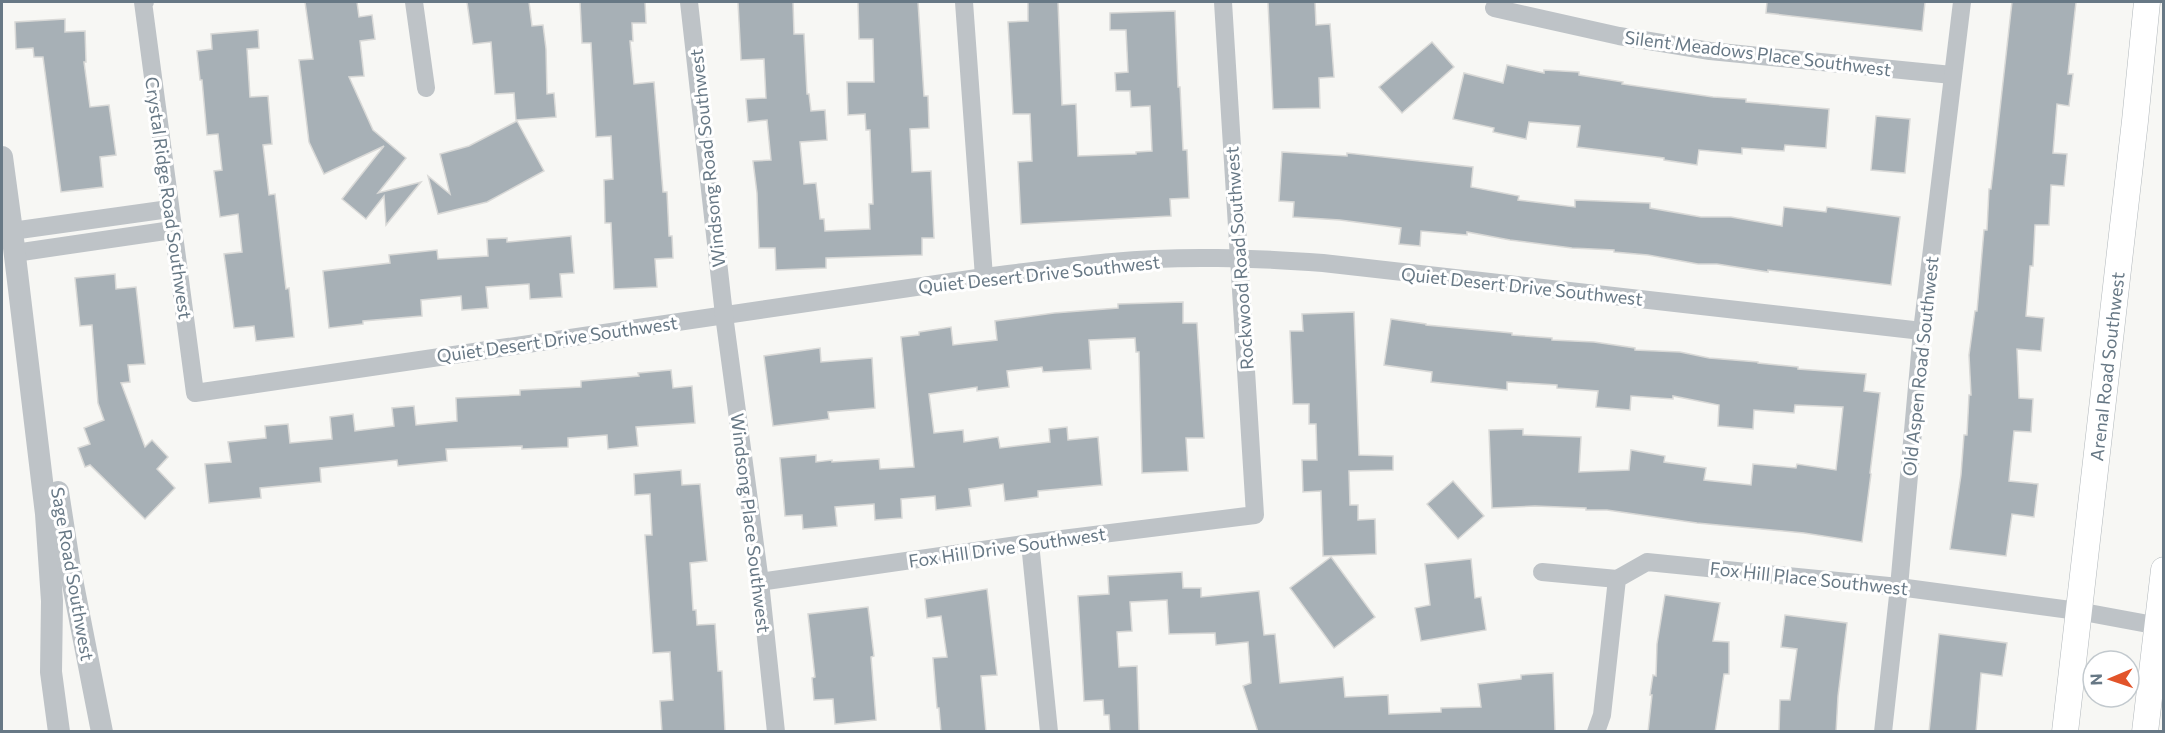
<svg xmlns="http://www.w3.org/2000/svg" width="2165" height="733" font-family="Commissioner,sans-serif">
  <rect width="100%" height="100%" fill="#f7f7f4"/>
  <g fill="#a7b0b6" stroke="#d9d9d7" stroke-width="1.5">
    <path d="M 305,2 L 357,2 L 359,17 L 372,15 L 375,39 L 360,41 L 364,76 L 349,77 L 373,130 L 406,158 L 378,193 L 421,182 L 386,225 L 384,196 L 366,219 L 342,199 L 384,146 L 324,174 L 309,142 L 299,60 L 313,59 Z"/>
    <path d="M 467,2 L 529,2 L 532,26 L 543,25 L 546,49 L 547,94 L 554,93 L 556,117 L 516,120 L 514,93 L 495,94 L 491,42 L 473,44 Z"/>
    <path d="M 580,2 L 645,2 L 646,23 L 632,23 L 633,41 L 630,41 L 634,84 L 654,82 L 663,192 L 667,192 L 669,236 L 672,236 L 673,258 L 655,259 L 657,287 L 614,289 L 611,223 L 605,223 L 604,180 L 613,179 L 611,136 L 596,137 L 591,43 L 582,43 Z"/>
    <path d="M 738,2 L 793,2 L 794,34 L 804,34 L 807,94 L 809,94 L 811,111 L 825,110 L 827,140 L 800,142 L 804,184 L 816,183 L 820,219 L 824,219 L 825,231 L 870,229 L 869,204 L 873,204 L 870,130 L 866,130 L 865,114 L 848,115 L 847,82 L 874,82 L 873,39 L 859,39 L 858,2 L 918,2 L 924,96 L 928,96 L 929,128 L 910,129 L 912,172 L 931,171 L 934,238 L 922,238 L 922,255 L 826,258 L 826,268 L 776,270 L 775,248 L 759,248 L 757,193 L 753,161 L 771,160 L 767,120 L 748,122 L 746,99 L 766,98 L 764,59 L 741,60 Z"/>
    <path d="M 1028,2 L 1058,2 L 1062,105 L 1076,104 L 1078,156 L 1136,154 L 1136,152 L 1152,151 L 1150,106 L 1131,107 L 1130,91 L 1116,91 L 1115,73 L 1128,72 L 1126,30 L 1110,30 L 1110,13 L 1175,11 L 1178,87 L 1180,87 L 1183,150 L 1187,150 L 1189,198 L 1170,199 L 1171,216 L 1021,224 L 1018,162 L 1032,161 L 1030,114 L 1013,114 L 1008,22 L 1028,21 Z"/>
    <path d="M 1268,2 L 1315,2 L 1316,25 L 1330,24 L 1334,77 L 1319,78 L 1320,108 L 1273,109 Z"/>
    <path d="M 1767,2 L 1925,2 L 1922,31 L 1766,13 Z"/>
    <path d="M 2012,2 L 2076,2 L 2068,74 L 2073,74 L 2069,106 L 2057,104 L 2053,153 L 2067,154 L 2064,186 L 2051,185 L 2049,225 L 2035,225 L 2033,266 L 2030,266 L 2026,316 L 2044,318 L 2041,351 L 2017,349 L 2019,398 L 2033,399 L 2031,432 L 2014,431 L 2009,481 L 2038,484 L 2034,517 L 2012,514 L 2006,556 L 1950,549 L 1961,475 L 1964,435 L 1967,435 L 1969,395 L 1971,395 L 1969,355 L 1975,311 L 1977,311 L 1984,230 L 1987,230 L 1989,189 L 1991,189 Z"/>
    <path d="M 65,19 L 65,32 L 85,31 L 86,62 L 84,62 L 90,107 L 109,105 L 116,155 L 100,157 L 103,187 L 61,192 L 43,57 L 34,57 L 33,48 L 16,49 L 15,22 Z"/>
    <path d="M 258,30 L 259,48 L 247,49 L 250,97 L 268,96 L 272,144 L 263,145 L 269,195 L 275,194 L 286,289 L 289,288 L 294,337 L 256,341 L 254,326 L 234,328 L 224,254 L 242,252 L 238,214 L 220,217 L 214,171 L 222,170 L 218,134 L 207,135 L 202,80 L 200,80 L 197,51 L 212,49 L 211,34 Z"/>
    <path d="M 1432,42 L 1454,67 L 1402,113 L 1379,87 Z"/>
    <path d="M 1507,65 L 1544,73 L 1544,70 L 1579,72 L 1579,75 L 1623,82 L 1622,84 L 1713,97 L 1746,99 L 1746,102 L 1829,109 L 1826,148 L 1785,145 L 1784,151 L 1742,148 L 1742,154 L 1699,150 L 1697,165 L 1664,160 L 1664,158 L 1577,147 L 1580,126 L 1529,122 L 1526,139 L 1493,132 L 1494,128 L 1453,119 L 1464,73 L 1503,83 Z"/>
    <path d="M 1876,116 L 1910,119 L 1905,173 L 1871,170 Z"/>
    <path d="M 517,121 L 544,171 L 487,202 L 438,214 L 428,176 L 450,194 L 440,154 L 469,146 Z"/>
    <path d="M 1282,152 L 1347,156 L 1347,153 L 1473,167 L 1471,187 L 1519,196 L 1518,200 L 1575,207 L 1575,200 L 1650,203 L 1650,208 L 1701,217 L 1731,217 L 1782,226 L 1784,207 L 1826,212 L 1827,207 L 1900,217 L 1891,285 L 1768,270 L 1768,272 L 1717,264 L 1698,264 L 1648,255 L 1614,252 L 1614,250 L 1572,248 L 1510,240 L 1467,232 L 1467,235 L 1421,231 L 1420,246 L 1399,244 L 1401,228 L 1340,220 L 1293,217 L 1294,202 L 1279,201 Z"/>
    <path d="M 571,236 L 574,273 L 560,274 L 562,297 L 530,299 L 529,284 L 486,287 L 488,308 L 462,310 L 461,296 L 421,300 L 422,316 L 363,321 L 363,324 L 329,328 L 323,271 L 390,263 L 389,255 L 437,250 L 438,259 L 488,256 L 487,239 L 507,238 L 507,242 Z"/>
    <path d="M 115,274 L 116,289 L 136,287 L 145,364 L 128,365 L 130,382 L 121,383 L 145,447 L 152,440 L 168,457 L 157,469 L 175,488 L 145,519 L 90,465 L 85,467 L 78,448 L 90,444 L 84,428 L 104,420 L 98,403 L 92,325 L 80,326 L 75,278 Z"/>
    <path d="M 1183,302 L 1183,323 L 1197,323 L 1204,438 L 1186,438 L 1188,471 L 1142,473 L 1139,352 L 1136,352 L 1135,338 L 1089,340 L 1091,369 L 1043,372 L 1042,367 L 1007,371 L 1009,387 L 977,391 L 977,387 L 929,394 L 934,433 L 963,430 L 964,442 L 998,437 L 1000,448 L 1050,442 L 1049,429 L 1067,427 L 1068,440 L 1098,437 L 1102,485 L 1038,491 L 1038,497 L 1005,501 L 1003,484 L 969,489 L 971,506 L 936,510 L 935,496 L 901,499 L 902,518 L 875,520 L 874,504 L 835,507 L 837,526 L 803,529 L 802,515 L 785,516 L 780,458 L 816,455 L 816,462 L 832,460 L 832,462 L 879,459 L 880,469 L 914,467 L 901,337 L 919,335 L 919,332 L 951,327 L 953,345 L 997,340 L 995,321 L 1054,313 L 1118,308 L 1118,304 Z"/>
    <path d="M 1354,312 L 1359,455 L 1393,456 L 1393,470 L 1349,471 L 1350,505 L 1358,505 L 1358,520 L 1375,519 L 1376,554 L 1323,556 L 1321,491 L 1303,492 L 1302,460 L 1317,460 L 1316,424 L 1309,424 L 1309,404 L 1293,404 L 1290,331 L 1303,331 L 1302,314 Z"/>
    <path d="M 1391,319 L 1426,324 L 1426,325 L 1512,333 L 1512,335 L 1552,338 L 1552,340 L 1594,342 L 1635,348 L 1635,350 L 1680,352 L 1709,358 L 1758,362 L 1758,363 L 1798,367 L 1798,369 L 1866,374 L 1864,391 L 1880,393 L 1870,473 L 1871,474 L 1862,542 L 1804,533 L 1697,523 L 1607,510 L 1586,510 L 1586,508 L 1535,506 L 1492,508 L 1489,430 L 1523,429 L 1523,435 L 1581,437 L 1579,472 L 1629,470 L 1631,450 L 1665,456 L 1664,462 L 1706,468 L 1704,480 L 1751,485 L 1753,464 L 1796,468 L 1797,464 L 1836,470 L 1843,407 L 1795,405 L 1794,413 L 1754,410 L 1753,429 L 1718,426 L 1719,405 L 1673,396 L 1673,399 L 1631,396 L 1630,410 L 1596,407 L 1598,391 L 1557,388 L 1557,385 L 1507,382 L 1507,390 L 1431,382 L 1432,372 L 1384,365 Z"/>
    <path d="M 820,348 L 821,362 L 872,358 L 875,408 L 828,412 L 829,419 L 773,426 L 764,356 Z"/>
    <path d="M 671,370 L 673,388 L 692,386 L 695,423 L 636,427 L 638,446 L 608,449 L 607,435 L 568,438 L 568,447 L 522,449 L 522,446 L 446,449 L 447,461 L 398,466 L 397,460 L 320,468 L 321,482 L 260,488 L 261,498 L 209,503 L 205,464 L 231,462 L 228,442 L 266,438 L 265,426 L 288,424 L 290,443 L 332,439 L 330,417 L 353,414 L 355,431 L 394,426 L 392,408 L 414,406 L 416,425 L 457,421 L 456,398 L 520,395 L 520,390 L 581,387 L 581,381 L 639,376 L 638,373 Z"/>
    <path d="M 681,470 L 682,485 L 700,484 L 707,561 L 690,563 L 693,610 L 696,610 L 697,625 L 715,624 L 718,671 L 722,671 L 725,732 L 662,732 L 660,701 L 673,700 L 670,652 L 653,653 L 645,535 L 652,535 L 650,494 L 635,495 L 634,474 Z"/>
    <path d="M 1453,481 L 1484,516 L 1458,539 L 1427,504 Z"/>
    <path d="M 1331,557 L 1375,617 L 1334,648 L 1290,588 Z"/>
    <path d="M 1471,559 L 1475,598 L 1481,597 L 1486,630 L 1421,641 L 1415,608 L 1430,605 L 1425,564 Z"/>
    <path d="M 1182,572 L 1183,588 L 1201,588 L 1201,597 L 1259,591 L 1264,635 L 1275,634 L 1280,683 L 1343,677 L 1345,697 L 1388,695 L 1389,714 L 1441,712 L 1441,708 L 1481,707 L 1478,684 L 1521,679 L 1521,675 L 1553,673 L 1555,732 L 1258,732 L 1243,686 L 1251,683 L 1248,642 L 1216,645 L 1215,633 L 1169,634 L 1167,600 L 1130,602 L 1132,631 L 1117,632 L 1119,667 L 1137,666 L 1139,732 L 1110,732 L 1109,715 L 1104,715 L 1103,700 L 1084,701 L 1078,596 L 1109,594 L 1108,576 Z"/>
    <path d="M 987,589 L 997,675 L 981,676 L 986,732 L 941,732 L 939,708 L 937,708 L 933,658 L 947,657 L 941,616 L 927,618 L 925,599 Z"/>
    <path d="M 1665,595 L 1720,603 L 1713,641 L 1729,642 L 1729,674 L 1724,674 L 1715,732 L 1648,732 L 1652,695 L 1650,695 L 1653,675 L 1656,676 L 1657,644 Z"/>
    <path d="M 868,607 L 874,656 L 871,657 L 876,720 L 835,724 L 833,699 L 814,700 L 812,678 L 815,677 L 808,614 Z"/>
    <path d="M 1785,615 L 1847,623 L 1838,696 L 1836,732 L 1779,732 L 1780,700 L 1790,700 L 1797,649 L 1781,647 Z"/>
    <path d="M 1939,634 L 2007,643 L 2002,676 L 1981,673 L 1976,732 L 1929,732 Z"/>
  </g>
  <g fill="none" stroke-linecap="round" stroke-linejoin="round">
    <defs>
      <g id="secondary">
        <path id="s1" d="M 2065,732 L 2135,121 L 2147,2"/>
        <path d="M 2145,732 L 2164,570"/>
      </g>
    </defs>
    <use href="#secondary" stroke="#b1b7bb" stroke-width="27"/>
    <g stroke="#bec3c7" stroke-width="18">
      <path d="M 145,2 L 143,2 L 195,393 L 984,277 C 1026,272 1069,266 1112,262 C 1182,255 1253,258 1323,263 L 1922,331"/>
      <path d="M 414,2 L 426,88"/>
      <path d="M 689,2 L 724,315 L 760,582 L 776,732"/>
      <path d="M 964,2 L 984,277"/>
      <path d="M 1494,8 L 1619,36 L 1710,51 L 1952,75"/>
      <path d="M 12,231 L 169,209"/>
      <path d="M 15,253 L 172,230"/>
      <path d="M 1030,543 L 1049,732"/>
      <path d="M 1542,572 L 1617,579"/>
      <path d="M 760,582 L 1030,543 L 1255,515 L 1223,2"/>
      <path d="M 1596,732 L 1602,715 L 1617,579 L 1647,562 L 1899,587 L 2078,611 L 2164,627"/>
      <path d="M 1883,732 L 1899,587 L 1922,331 L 1962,2"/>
    </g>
    <g stroke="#bec3c7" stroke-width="22">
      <path d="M 2,157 L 12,231 L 46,514 L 52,601 L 51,672 L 59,732"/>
      <path d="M 58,492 L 70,569 L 102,732"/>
    </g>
    <use href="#secondary" stroke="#fff" stroke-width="26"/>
  </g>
  <g text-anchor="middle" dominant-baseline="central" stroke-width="6" stroke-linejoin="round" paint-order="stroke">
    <g font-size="18" fill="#677885" stroke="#fff">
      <text transform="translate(1758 53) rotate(7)">Silent Meadows Place Southwest</text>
      <text transform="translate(707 158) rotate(-96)">Windsong Road Southwest</text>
      <text transform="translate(169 198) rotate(82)">Crystal Ridge Road Southwest</text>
      <text transform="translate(1239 258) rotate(-94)">Rockwood Road Southwest</text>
      <text transform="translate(1039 274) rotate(-6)">Quiet Desert Drive Southwest</text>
      <text transform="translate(1522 286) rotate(6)">Quiet Desert Drive Southwest</text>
      <text transform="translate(557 339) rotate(-8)">Quiet Desert Drive Southwest</text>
      <text transform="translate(1920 366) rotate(-84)">Old Aspen Road Southwest</text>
      <text stroke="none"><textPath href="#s1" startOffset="368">Arenal Road Southwest</textPath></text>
      <text transform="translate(751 523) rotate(83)">Windsong Place Southwest</text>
      <text transform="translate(1007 547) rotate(-8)">Fox Hill Drive Southwest</text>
      <text transform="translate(73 574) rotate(80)">Sage Road Southwest</text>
      <text transform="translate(1809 578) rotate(6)">Fox Hill Place Southwest</text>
    </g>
  </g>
  <rect width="2165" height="733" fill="none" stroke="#677885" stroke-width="6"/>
  <g transform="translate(2111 679) rotate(268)"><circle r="28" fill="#ffffff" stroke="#c2c9ce" stroke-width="1.5"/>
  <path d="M0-4.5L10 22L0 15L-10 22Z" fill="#e2542a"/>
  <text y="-9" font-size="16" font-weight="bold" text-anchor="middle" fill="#677885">N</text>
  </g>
</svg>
